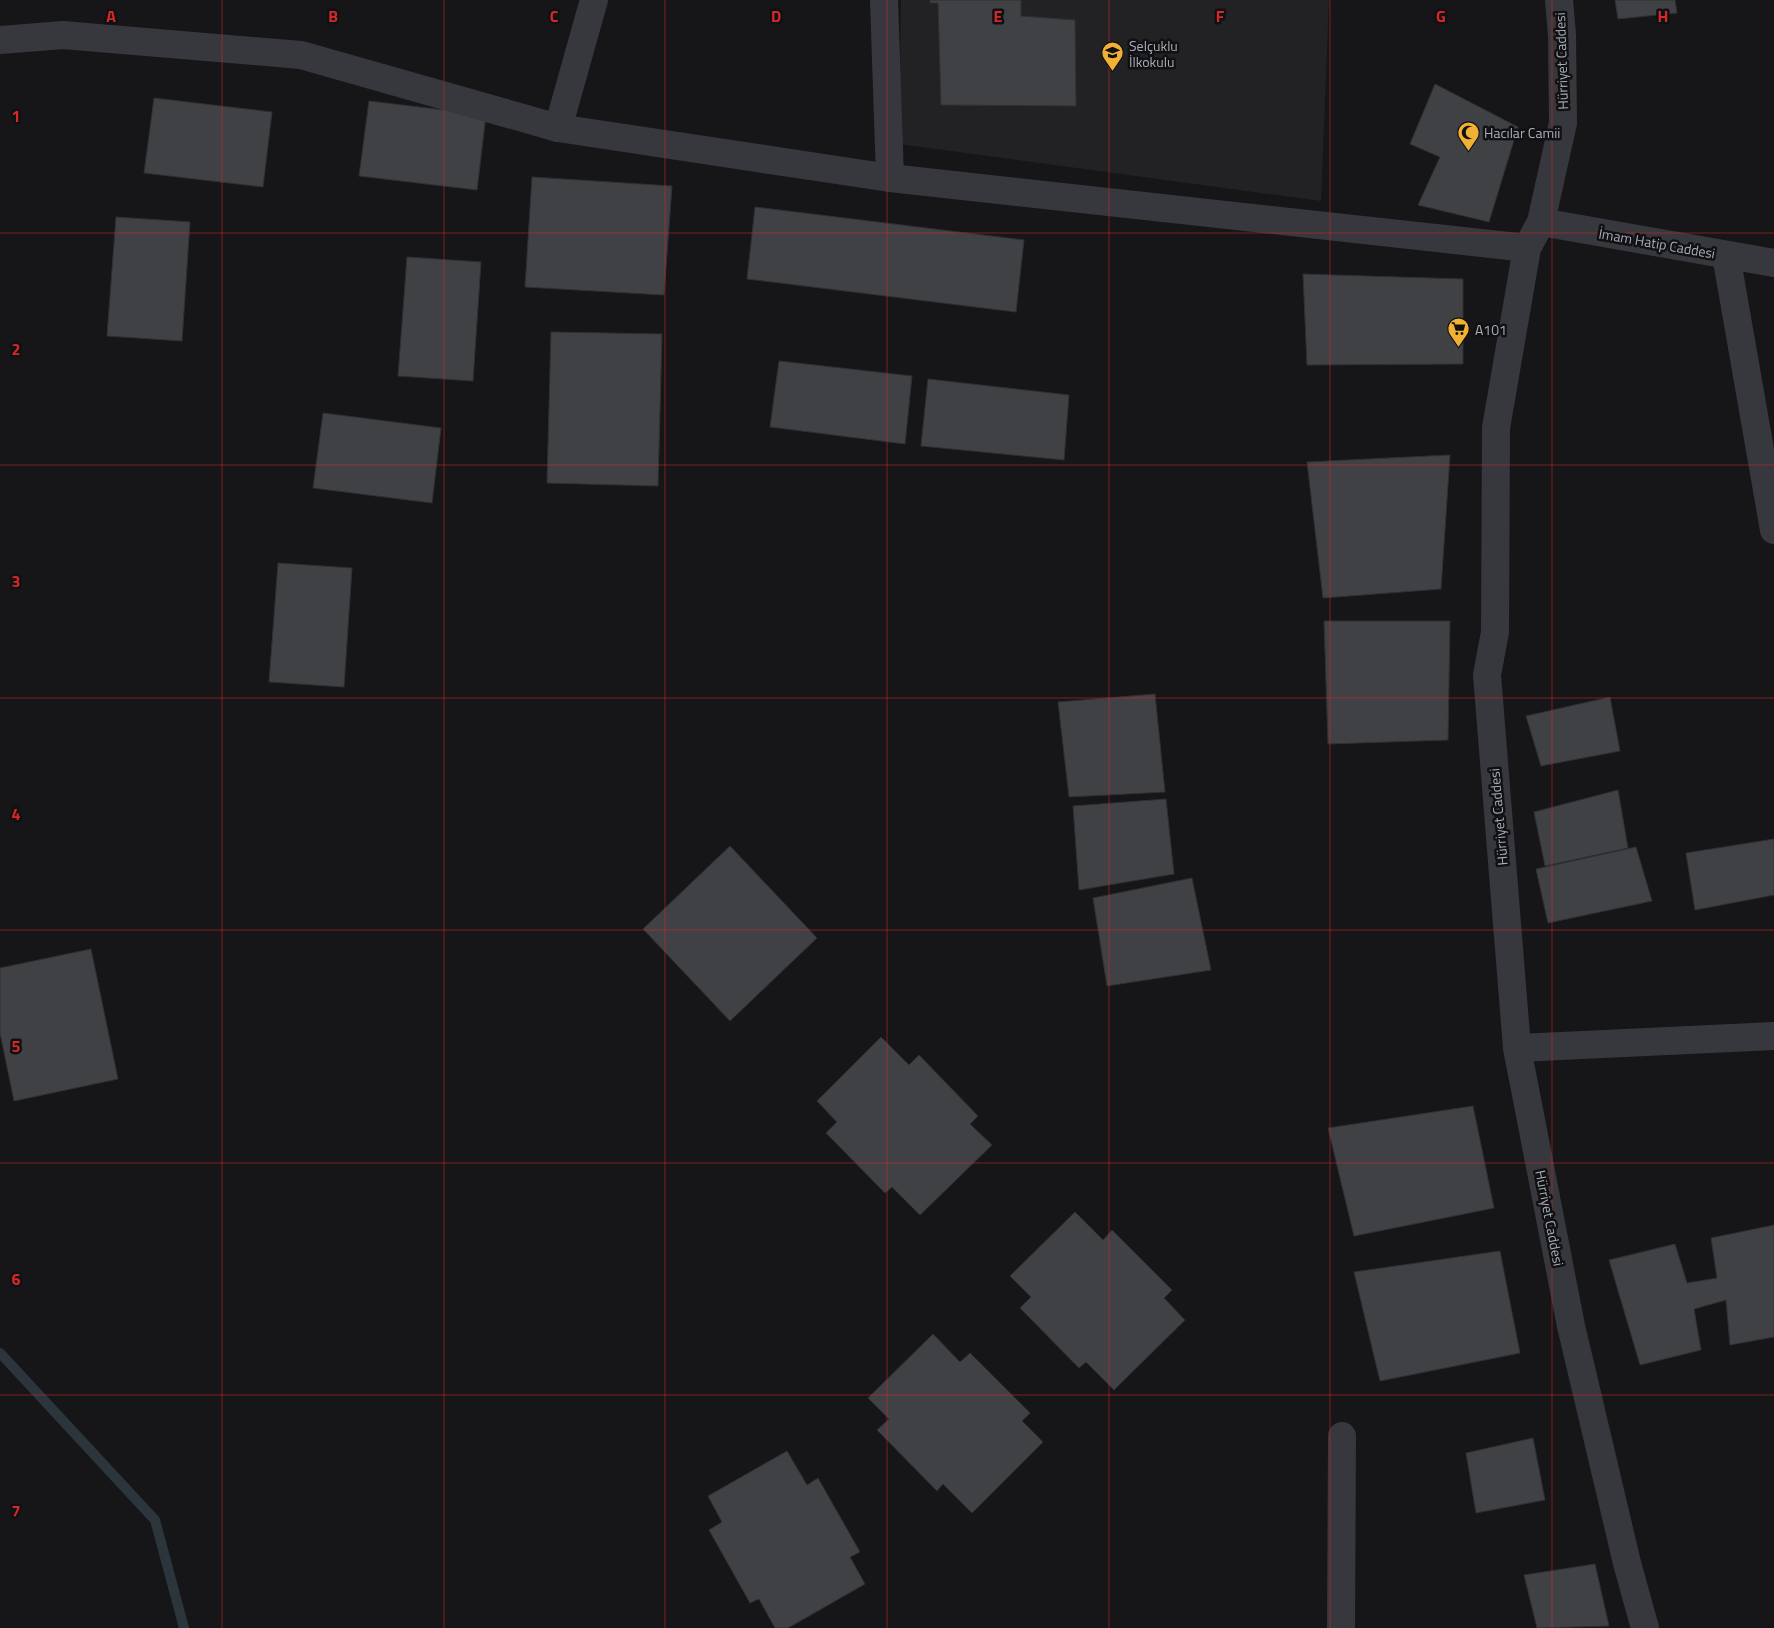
<svg xmlns="http://www.w3.org/2000/svg" width="1774" height="1628" font-family="'Titillium Web',sans-serif">
  <rect width="100%" height="100%" fill="#161618"/>
  <path fill="#222225" d="M 901,0 L 1329,0 L 1321,201 L 899,144 Z"/>
  <g fill="none" stroke-linecap="round" stroke-linejoin="round">
    <path stroke="#2c353c" stroke-width="10" d="M 0,1353 L 155,1520 L 184,1628"/>
  </g>
  <g fill="#404145" stroke="#303034">
    <path d="M 930,0 L 1021,0 L 1021,16 L 1075,20 L 1076,106 L 941,105 L 938,3 L 930,3 Z"/>
    <path d="M 1615,0 L 1675,0 L 1677,13 L 1618,19 Z"/>
    <path d="M 1435,84 L 1518,127 L 1489,222 L 1418,205 L 1440,157 L 1410,144 Z"/>
    <path d="M 154,98 L 272,112 L 263,187 L 144,173 Z"/>
    <path d="M 369,101 L 486,115 L 477,190 L 359,176 Z"/>
    <path d="M 532,177 L 672,186 L 664,295 L 525,287 Z"/>
    <path d="M 755,207 L 1024,240 L 1016,312 L 747,279 Z"/>
    <path d="M 116,217 L 190,222 L 182,341 L 107,336 Z"/>
    <path d="M 407,257 L 481,262 L 473,381 L 398,376 Z"/>
    <path d="M 1303,274 L 1463,279 L 1463,364 L 1307,365 Z"/>
    <path d="M 551,332 L 662,334 L 658,486 L 547,483 Z"/>
    <path d="M 779,361 L 912,376 L 905,444 L 770,427 Z"/>
    <path d="M 928,379 L 1069,395 L 1064,460 L 921,446 Z"/>
    <path d="M 323,413 L 441,428 L 432,503 L 313,488 Z"/>
    <path d="M 1450,455 L 1441,589 L 1323,598 L 1307,462 Z"/>
    <path d="M 278,563 L 352,568 L 344,687 L 269,682 Z"/>
    <path d="M 1324,621 L 1450,621 L 1448,740 L 1328,744 Z"/>
    <path d="M 1155,694 L 1165,792 L 1069,797 L 1058,702 Z"/>
    <path d="M 1610,697 L 1620,751 L 1541,766 L 1526,716 Z"/>
    <path d="M 1618,790 L 1628,848 L 1545,866 L 1534,812 Z"/>
    <path d="M 1166,799 L 1174,874 L 1079,890 L 1073,806 Z"/>
    <path d="M 1774,839 L 1774,895 L 1695,910 L 1686,853 Z"/>
    <path d="M 730,846 L 817,938 L 730,1021 L 643,929 Z"/>
    <path d="M 1636,847 L 1652,901 L 1548,923 L 1536,869 Z"/>
    <path d="M 1192,878 L 1211,970 L 1107,986 L 1093,898 Z"/>
    <path d="M 91,949 L 118,1079 L 14,1101 L 0,1033 L 0,968 Z"/>
    <path d="M 881,1037 L 909,1065 L 919,1055 L 978,1116 L 970,1124 L 992,1145 L 920,1215 L 892,1187 L 885,1193 L 826,1133 L 837,1122 L 817,1101 Z"/>
    <path d="M 1473,1106 L 1494,1208 L 1354,1236 L 1328,1128 Z"/>
    <path d="M 1075,1212 L 1103,1240 L 1112,1230 L 1172,1290 L 1164,1298 L 1185,1320 L 1114,1390 L 1086,1362 L 1079,1368 L 1020,1308 L 1031,1297 L 1010,1276 Z"/>
    <path d="M 1774,1225 L 1774,1337 L 1730,1345 L 1726,1300 L 1694,1309 L 1701,1350 L 1640,1365 L 1609,1260 L 1675,1244 L 1687,1283 L 1717,1278 L 1711,1238 Z"/>
    <path d="M 1500,1251 L 1520,1353 L 1380,1381 L 1354,1272 Z"/>
    <path d="M 933,1334 L 960,1362 L 970,1353 L 1030,1413 L 1022,1421 L 1043,1442 L 972,1513 L 943,1484 L 937,1491 L 877,1430 L 889,1419 L 868,1398 Z"/>
    <path d="M 1533,1438 L 1545,1500 L 1476,1513 L 1466,1453 Z"/>
    <path d="M 787,1451 L 807,1485 L 818,1478 L 860,1552 L 850,1557 L 865,1584 L 788,1628 L 775,1628 L 759,1599 L 750,1603 L 709,1530 L 722,1522 L 708,1496 Z"/>
    <path d="M 1595,1564 L 1609,1626 L 1537,1628 L 1524,1575 Z"/>
  </g>
  <g fill="none" stroke-linecap="round" stroke-linejoin="round">
    <g stroke="#37383d" stroke-width="28">
      <path d="M 884,0 L 890,178"/>
      <path d="M 1559,0 L 1562,35 L 1563,123 L 1541,222 L 1527,248 L 1496,428 L 1495,632 L 1487,675 L 1517,1048 L 1571,1326 L 1627,1563 L 1645,1628"/>
      <path d="M 0,40 L 63,35 L 301,55 L 558,128 L 890,178 L 1527,248"/>
      <path d="M 558,128 L 594,0"/>
      <path d="M 1541,222 L 1774,263"/>
      <path d="M 1726,255 L 1774,530"/>
      <path d="M 1517,1048 L 1774,1036"/>
      <path d="M 1341,1628 L 1342,1436"/>
    </g>
  </g>
  <path fill="none" stroke="#d62828" stroke-width="1" stroke-opacity="0.55" d="M 222,0 L 222,1628M 444,0 L 444,1628M 665,0 L 665,1628M 887,0 L 887,1628M 1109,0 L 1109,1628M 1330,0 L 1330,1628M 1552,0 L 1552,1628M 0,233 L 1774,233M 0,465 L 1774,465M 0,698 L 1774,698M 0,930 L 1774,930M 0,1163 L 1774,1163M 0,1395 L 1774,1395"/>
  <defs>
    <symbol id="school-pin" viewBox="-11 -11 22 30"><path d="M0 17L-7.5 6A9.5 9.5 0 1 1 7.5 6Z" fill="#f2b134" stroke="#111113"/><path d="M0-5L7-2L0 1L-7-2ZM-4 1L0 2.5L4 1V4Q0 6-4 4Z" fill="#111"/></symbol>
    <symbol id="mosque-pin" viewBox="-11 -11 22 30"><path d="M0 17L-7.5 6A9.5 9.5 0 1 1 7.5 6Z" fill="#f2b134" stroke="#111113"/><path d="M3.5-4.9A6 6 0 1 0 3.5 4.9A5 5 0 1 1 3.5-4.9Z" fill="#111"/></symbol>
    <symbol id="supermarket-pin" viewBox="-11 -11 22 30"><path d="M0 17L-7.5 6A9.5 9.5 0 1 1 7.5 6Z" fill="#f2b134" stroke="#111113"/><path d="M-6-5.5h2.5l.6 2H6L4.5 2H-2.5L-4.4-4H-6ZM-1.5 3.2a1.3 1.3 0 1 0 .1 0ZM3 3.2a1.3 1.3 0 1 0 .1 0Z" fill="#111"/></symbol>
  </defs>
  <g fill-rule="evenodd">
    <use href="#school-pin" x="1100" y="40" width="25" height="34"/>
    <use href="#mosque-pin" x="1456" y="120" width="25" height="34"/>
    <use href="#supermarket-pin" x="1446" y="316" width="25" height="34"/>
  </g>
  <g text-anchor="middle" dominant-baseline="central" stroke-width="5" stroke-linejoin="round" paint-order="stroke">
    <g font-size="14" fill="#a8adb8" stroke="#111113" text-anchor="start">
      <text x="1129" y="45">Selçuklu<tspan x="1129" dy="16">İlkokulu</tspan></text>
      <text x="1484" y="132">Hacılar Camii</text>
      <text x="1475" y="329">A101</text>
    </g>
    <g font-size="14" fill="#a8adb8" stroke="#111113">
      <text transform="translate(1561 61) rotate(-92)">Hürriyet Caddesi</text>
      <text transform="translate(1657 243) rotate(10)">İmam Hatip Caddesi</text>
      <text transform="translate(1498 817) rotate(-95)">Hürriyet Caddesi</text>
      <text transform="translate(1550 1218) rotate(79)">Hürriyet Caddesi</text>
    </g>
  </g>
  <g font-size="16" text-anchor="middle" font-weight="bold" fill="#d62828" stroke="#111113" stroke-width="5" stroke-linejoin="round" paint-order="stroke">
    <text x="111" y="22">A</text>
    <text x="333" y="22">B</text>
    <text x="554" y="22">C</text>
    <text x="776" y="22">D</text>
    <text x="998" y="22">E</text>
    <text x="1220" y="22">F</text>
    <text x="1441" y="22">G</text>
    <text x="1663" y="22">H</text>
    <text x="16" y="122">1</text>
    <text x="16" y="355">2</text>
    <text x="16" y="587">3</text>
    <text x="16" y="820">4</text>
    <text x="16" y="1052">5</text>
    <text x="16" y="1285">6</text>
    <text x="16" y="1517">7</text>
  </g>
</svg>
